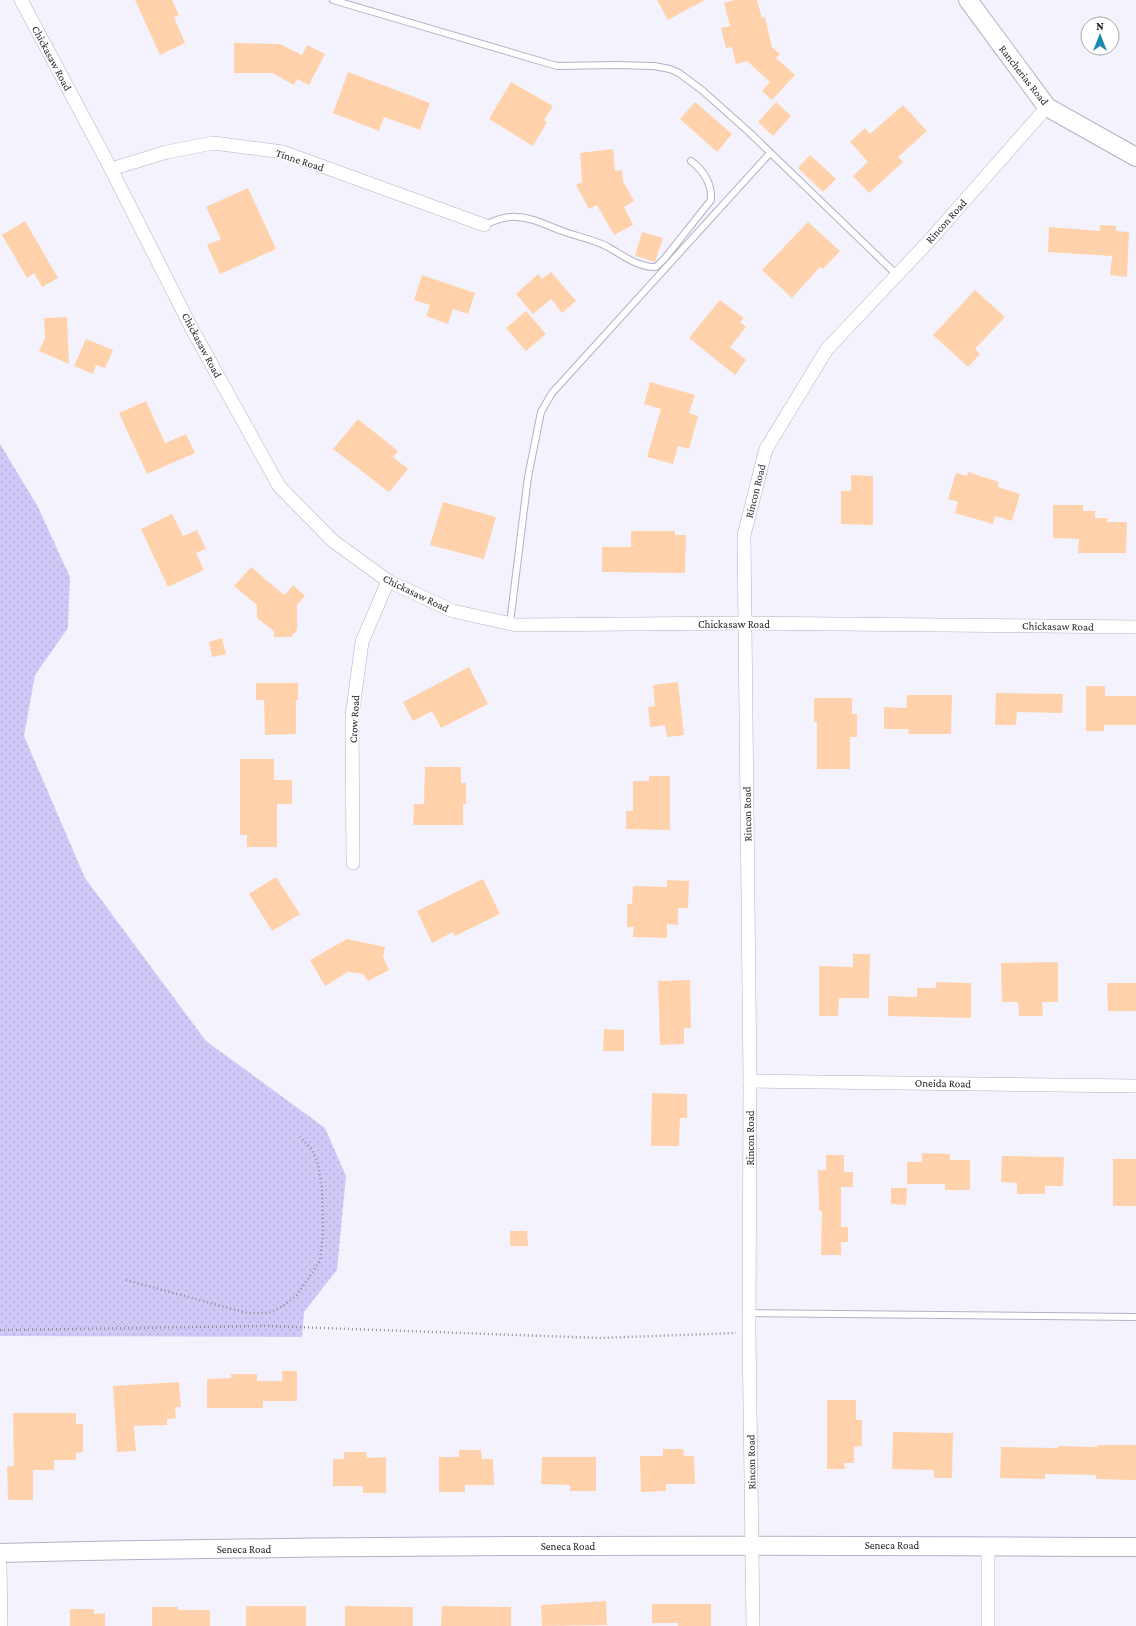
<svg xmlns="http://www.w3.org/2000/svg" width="1136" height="1626" font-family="'Crimson Pro',serif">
  <defs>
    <pattern id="grass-dots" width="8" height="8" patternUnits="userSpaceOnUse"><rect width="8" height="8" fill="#d0c9f7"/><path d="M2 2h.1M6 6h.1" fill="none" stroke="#b2acd4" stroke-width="1.8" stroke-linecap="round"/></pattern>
  </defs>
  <rect width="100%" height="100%" fill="#f4f3fd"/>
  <path fill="url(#grass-dots)" d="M 0,444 L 38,507 L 70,577 L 68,628 L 35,675 L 24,736 L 85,878 L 206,1041 L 325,1128 L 346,1176 L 337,1270 L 304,1312 L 302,1337 L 0,1336 Z"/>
  <g fill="#ffd2ab">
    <path d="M 135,0 L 172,0 L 179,15 L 174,17 L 185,43 L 160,55 Z"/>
    <path d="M 657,0 L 705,0 L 668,20 Z"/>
    <path d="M 735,0 L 757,0 L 762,18 L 765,17 L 772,47 L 780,54 L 776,58 L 795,75 L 772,100 L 762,91 L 770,82 L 747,61 L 736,64 L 732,47 L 726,48 L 721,28 L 730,26 L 724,3 Z"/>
    <path d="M 234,43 L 280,44 L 302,55 L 307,45 L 325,54 L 309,85 L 297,79 L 294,85 L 272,73 L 234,73 Z"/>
    <path d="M 348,72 L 430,103 L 420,130 L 384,117 L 379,131 L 333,113 Z"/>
    <path d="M 511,82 L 553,106 L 544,120 L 547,122 L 533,146 L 489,119 Z"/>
    <path d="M 695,102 L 732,134 L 717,152 L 680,119 Z"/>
    <path d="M 776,102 L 791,116 L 773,136 L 758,122 Z"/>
    <path d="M 903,105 L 927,131 L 898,157 L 903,162 L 869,193 L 853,176 L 868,162 L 850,142 L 865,128 L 870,134 Z"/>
    <path d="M 613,149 L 615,171 L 622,170 L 623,181 L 634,201 L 624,207 L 633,225 L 614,235 L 597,205 L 589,209 L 576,185 L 582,182 L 580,153 Z"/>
    <path d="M 810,155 L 836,179 L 823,192 L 798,168 Z"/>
    <path d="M 248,188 L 276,249 L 220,274 L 207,245 L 221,239 L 206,207 Z"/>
    <path d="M 25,221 L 58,278 L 42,287 L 34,273 L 27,278 L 2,235 Z"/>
    <path d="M 808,222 L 840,251 L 823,269 L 820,267 L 792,298 L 762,270 Z"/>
    <path d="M 1100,225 L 1116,226 L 1116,231 L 1129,232 L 1127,277 L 1110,275 L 1112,256 L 1048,252 L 1049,227 L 1100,231 Z"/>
    <path d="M 642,232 L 663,238 L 655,262 L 635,256 Z"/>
    <path d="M 551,272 L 576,301 L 562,313 L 551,299 L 533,314 L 516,294 L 538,274 L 542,279 Z"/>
    <path d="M 422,275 L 475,293 L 468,314 L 453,309 L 448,324 L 426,316 L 430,305 L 414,300 Z"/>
    <path d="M 975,290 L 1005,317 L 975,349 L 980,354 L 968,367 L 933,335 Z"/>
    <path d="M 720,300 L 744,318 L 740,322 L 746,327 L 730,347 L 746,360 L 735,375 L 689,338 Z"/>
    <path d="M 526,311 L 546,334 L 526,351 L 506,328 Z"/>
    <path d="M 67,317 L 69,364 L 39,351 L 45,338 L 44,318 Z"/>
    <path d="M 86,339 L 113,350 L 105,368 L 96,365 L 93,374 L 74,366 Z"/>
    <path d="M 650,382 L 695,395 L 689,413 L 698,416 L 689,449 L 678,446 L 673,464 L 647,457 L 661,409 L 644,404 Z"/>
    <path d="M 146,401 L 165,443 L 186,434 L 195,453 L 147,474 L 119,413 Z"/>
    <path d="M 358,419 L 398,451 L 393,457 L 408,469 L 389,492 L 333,449 Z"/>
    <path d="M 968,472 L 999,482 L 998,487 L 1020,494 L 1012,521 L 995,516 L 993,524 L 955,513 L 958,502 L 948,499 L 956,473 L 967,476 Z"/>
    <path d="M 851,475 L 873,476 L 873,525 L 841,524 L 841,491 L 851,491 Z"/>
    <path d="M 443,502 L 496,517 L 484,559 L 430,545 Z"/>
    <path d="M 1053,505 L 1083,505 L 1083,511 L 1095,511 L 1095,518 L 1108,518 L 1107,522 L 1127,522 L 1126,553 L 1078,553 L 1079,539 L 1053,538 Z"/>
    <path d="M 172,514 L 183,536 L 197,530 L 206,549 L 196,553 L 204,570 L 168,587 L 141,529 Z"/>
    <path d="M 631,531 L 675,531 L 675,535 L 686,535 L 685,573 L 602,572 L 602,547 L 631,547 Z"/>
    <path d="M 251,567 L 284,595 L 293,585 L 305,596 L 297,605 L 297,630 L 291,637 L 274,637 L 274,631 L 257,618 L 257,605 L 234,586 Z"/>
    <path d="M 222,638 L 226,654 L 212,657 L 209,642 Z"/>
    <path d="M 469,667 L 488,704 L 441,728 L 432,711 L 413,721 L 403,702 Z"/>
    <path d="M 678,682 L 684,735 L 667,737 L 665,725 L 650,727 L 648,707 L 655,706 L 653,685 Z"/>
    <path d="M 256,683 L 298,683 L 298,700 L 296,700 L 296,734 L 265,735 L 264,700 L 256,700 Z"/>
    <path d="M 1086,686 L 1105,686 L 1105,696 L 1136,696 L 1136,725 L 1104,725 L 1104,731 L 1086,731 Z"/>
    <path d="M 996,693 L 1063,694 L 1062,713 L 1017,712 L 1016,725 L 995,725 Z"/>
    <path d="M 907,695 L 952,695 L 951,734 L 908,734 L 909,729 L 884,729 L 884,707 L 906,708 Z"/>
    <path d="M 814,698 L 852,698 L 852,714 L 857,714 L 857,737 L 850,737 L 850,769 L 817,769 L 817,722 L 814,722 Z"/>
    <path d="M 240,759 L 274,759 L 274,780 L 292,780 L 292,804 L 277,804 L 277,847 L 247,847 L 247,835 L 240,835 Z"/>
    <path d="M 425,767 L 461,767 L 461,783 L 466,783 L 466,804 L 463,804 L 463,825 L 413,825 L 414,804 L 424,804 Z"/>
    <path d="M 649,776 L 670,776 L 670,830 L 626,829 L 626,811 L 633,811 L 633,781 L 649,781 Z"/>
    <path d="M 276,877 L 300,914 L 272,931 L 249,894 Z"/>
    <path d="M 483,879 L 500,914 L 455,936 L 453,932 L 432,943 L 417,911 Z"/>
    <path d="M 667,880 L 689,881 L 688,908 L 678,908 L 678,925 L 667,924 L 667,938 L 633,937 L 634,927 L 627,927 L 627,904 L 632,904 L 633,886 L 667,887 Z"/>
    <path d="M 347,939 L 385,947 L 383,957 L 389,970 L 368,981 L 363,974 L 348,972 L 325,986 L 310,960 Z"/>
    <path d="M 853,954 L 870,954 L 869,998 L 839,998 L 838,1016 L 819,1016 L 819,966 L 853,967 Z"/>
    <path d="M 1058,962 L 1058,1002 L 1042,1002 L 1043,1016 L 1019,1016 L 1018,1002 L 1002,1002 L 1001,963 Z"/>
    <path d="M 690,980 L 691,1028 L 684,1028 L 684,1044 L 660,1045 L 658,981 Z"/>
    <path d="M 936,982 L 971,983 L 971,1018 L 888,1016 L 888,996 L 917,997 L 917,988 L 936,988 Z"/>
    <path d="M 1107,983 L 1136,983 L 1136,1011 L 1108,1011 Z"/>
    <path d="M 604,1029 L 624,1030 L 624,1051 L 603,1051 Z"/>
    <path d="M 652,1093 L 687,1094 L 687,1118 L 680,1118 L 679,1146 L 651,1146 Z"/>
    <path d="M 922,1153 L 950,1154 L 950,1160 L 970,1160 L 970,1190 L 945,1190 L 945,1184 L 907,1184 L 907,1162 L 922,1162 Z"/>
    <path d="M 826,1155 L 844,1155 L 844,1172 L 853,1172 L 853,1187 L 841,1187 L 841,1227 L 848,1227 L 848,1242 L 841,1242 L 841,1255 L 821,1255 L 822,1211 L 819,1211 L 818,1170 L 826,1170 Z"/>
    <path d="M 1002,1156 L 1064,1157 L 1063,1186 L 1045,1186 L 1045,1194 L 1017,1194 L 1017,1183 L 1001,1182 Z"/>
    <rect x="1113" y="1159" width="23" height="47"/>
    <path d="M 891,1188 L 907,1188 L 906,1205 L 891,1204 Z"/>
    <path d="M 510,1231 L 527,1231 L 528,1246 L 510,1246 Z"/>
    <path d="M 282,1371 L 297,1371 L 297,1401 L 263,1401 L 263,1408 L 207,1408 L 207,1379 L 231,1378 L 231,1374 L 257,1374 L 257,1381 L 282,1381 Z"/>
    <path d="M 179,1382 L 181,1407 L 175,1407 L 176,1418 L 167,1419 L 167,1425 L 134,1426 L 136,1451 L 117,1452 L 113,1386 Z"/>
    <path d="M 827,1400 L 856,1400 L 856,1420 L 862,1420 L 862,1446 L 854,1447 L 854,1463 L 844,1463 L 845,1469 L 827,1469 Z"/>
    <path d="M 13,1413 L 76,1413 L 76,1424 L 83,1424 L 83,1452 L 76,1453 L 76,1460 L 54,1460 L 54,1470 L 33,1470 L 33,1500 L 8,1500 L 7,1466 L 14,1466 Z"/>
    <path d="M 893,1432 L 953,1433 L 952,1478 L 934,1478 L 934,1470 L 892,1469 Z"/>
    <path d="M 1097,1445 L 1136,1445 L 1136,1480 L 1096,1479 L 1096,1475 L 1045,1474 L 1045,1479 L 1000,1478 L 1001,1447 L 1058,1448 L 1058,1446 L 1097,1447 Z"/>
    <path d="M 663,1449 L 683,1449 L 684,1456 L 694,1456 L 695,1484 L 666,1484 L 666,1491 L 641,1492 L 640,1456 L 663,1456 Z"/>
    <path d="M 459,1450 L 481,1450 L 482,1459 L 493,1459 L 494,1485 L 465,1485 L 465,1492 L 439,1492 L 439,1457 L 459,1457 Z"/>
    <path d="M 344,1452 L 366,1452 L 367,1458 L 386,1457 L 386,1493 L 363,1493 L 363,1486 L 333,1486 L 333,1459 L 344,1459 Z"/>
    <path d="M 542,1457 L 596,1457 L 596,1491 L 570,1491 L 570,1485 L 541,1484 Z"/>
    <path d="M 606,1601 L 607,1625 L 542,1626 L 541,1605 Z"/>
    <path d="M 652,1604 L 711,1604 L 711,1626 L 678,1626 L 678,1623 L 652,1623 Z"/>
    <rect x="246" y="1606" width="60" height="20"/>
    <path d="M 345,1606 L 413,1607 L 413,1626 L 345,1626 Z"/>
    <path d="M 442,1606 L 511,1607 L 511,1626 L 441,1626 Z"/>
    <path d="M 152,1607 L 178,1607 L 178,1610 L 210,1610 L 210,1626 L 152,1626 Z"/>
    <path d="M 70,1609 L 94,1609 L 94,1614 L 105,1613 L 105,1626 L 70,1626 Z"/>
  </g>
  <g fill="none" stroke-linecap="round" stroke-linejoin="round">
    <defs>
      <g id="lane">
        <path d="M 333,0 L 557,66 L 616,65 L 654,66 L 670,69 L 679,73 L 703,91 L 750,133 L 897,275"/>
        <path d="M 484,225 C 494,221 504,216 516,217 C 533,217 549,227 565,232 C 579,237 595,240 608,247 C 622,255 639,268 656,267 L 665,258 L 711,200 C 712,183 704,171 691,161"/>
        <path d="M 510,623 L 528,477 L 541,412 L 552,393 L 770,153"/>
        <path d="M 749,1313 L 1136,1317"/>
      </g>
      <g id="street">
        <path d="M 21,0 L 111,169 L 192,329 L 279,486 L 333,541 L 388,581 L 453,611 L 516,625 L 745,623 L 1136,627"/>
        <path d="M 111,169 L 167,152 L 213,143 L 283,152 L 484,225"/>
        <path d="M 353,863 L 352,716 L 362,642 L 388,581"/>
        <path d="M 750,1081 L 1136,1086"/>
        <path d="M 0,1565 L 1,1626"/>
        <path d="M 753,1626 L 749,1333 L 750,1081 L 744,535 L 766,449 L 827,349 L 930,240 L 1047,107"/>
        <path d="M 988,1626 L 988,1546"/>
      </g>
      <g id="secondary">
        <path d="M 968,0 L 1047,107 L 1136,157"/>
        <path d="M 0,1553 C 379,1544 757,1545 1136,1547"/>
      </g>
    </defs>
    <use href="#lane" stroke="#b3b0c7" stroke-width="8"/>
    <use href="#street" stroke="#b3b0c7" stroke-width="14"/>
    <use href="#secondary" stroke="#b3b0c7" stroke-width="20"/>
    <g stroke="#908f98" stroke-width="2.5" stroke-dasharray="1 3" stroke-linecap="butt">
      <path d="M 126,1280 L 247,1313 L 269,1313 L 283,1306 L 297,1295 L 320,1261 L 323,1232 L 322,1189 L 318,1164 L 311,1148 L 300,1137"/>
      <path d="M 0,1330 L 267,1326 L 600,1338 L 736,1333"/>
    </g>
    <use href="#lane" stroke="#fff" stroke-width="6"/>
    <use href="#street" stroke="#fff" stroke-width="13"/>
    <use href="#secondary" stroke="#fff" stroke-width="18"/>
  </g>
  <g text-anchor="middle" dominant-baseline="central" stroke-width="3" stroke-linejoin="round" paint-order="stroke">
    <g font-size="11" fill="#24232c" stroke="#fff">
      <text transform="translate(52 58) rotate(62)">Chickasaw Road</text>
      <text transform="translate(1024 75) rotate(52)">Rancherias Road</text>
      <text transform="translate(300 160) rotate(18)">Tinne Road</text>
      <text transform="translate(946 221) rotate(-48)">Rincon Road</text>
      <text transform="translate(202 345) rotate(62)">Chickasaw Road</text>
      <text transform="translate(755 491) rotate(-76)">Rincon Road</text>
      <text transform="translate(416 593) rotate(26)">Chickasaw Road</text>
      <text x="734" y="624">Chickasaw Road</text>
      <text transform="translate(1058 626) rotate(1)">Chickasaw Road</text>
      <text transform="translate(354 719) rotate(-87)">Crow Road</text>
      <text transform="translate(747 814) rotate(-91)">Rincon Road</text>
      <text transform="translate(943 1083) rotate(1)">Oneida Road</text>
      <text transform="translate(750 1138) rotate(-90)">Rincon Road</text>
      <text transform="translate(751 1462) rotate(-91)">Rincon Road</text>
      <text x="892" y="1545">Seneca Road</text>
      <text x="568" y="1546">Seneca Road</text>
      <text x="244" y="1549">Seneca Road</text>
    </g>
  </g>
  <g transform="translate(1100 36)"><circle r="19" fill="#ffffff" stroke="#a7a7ab"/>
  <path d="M0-3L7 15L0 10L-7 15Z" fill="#1b8ab0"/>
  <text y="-6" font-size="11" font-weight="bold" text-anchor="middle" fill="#24232c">N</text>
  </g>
</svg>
